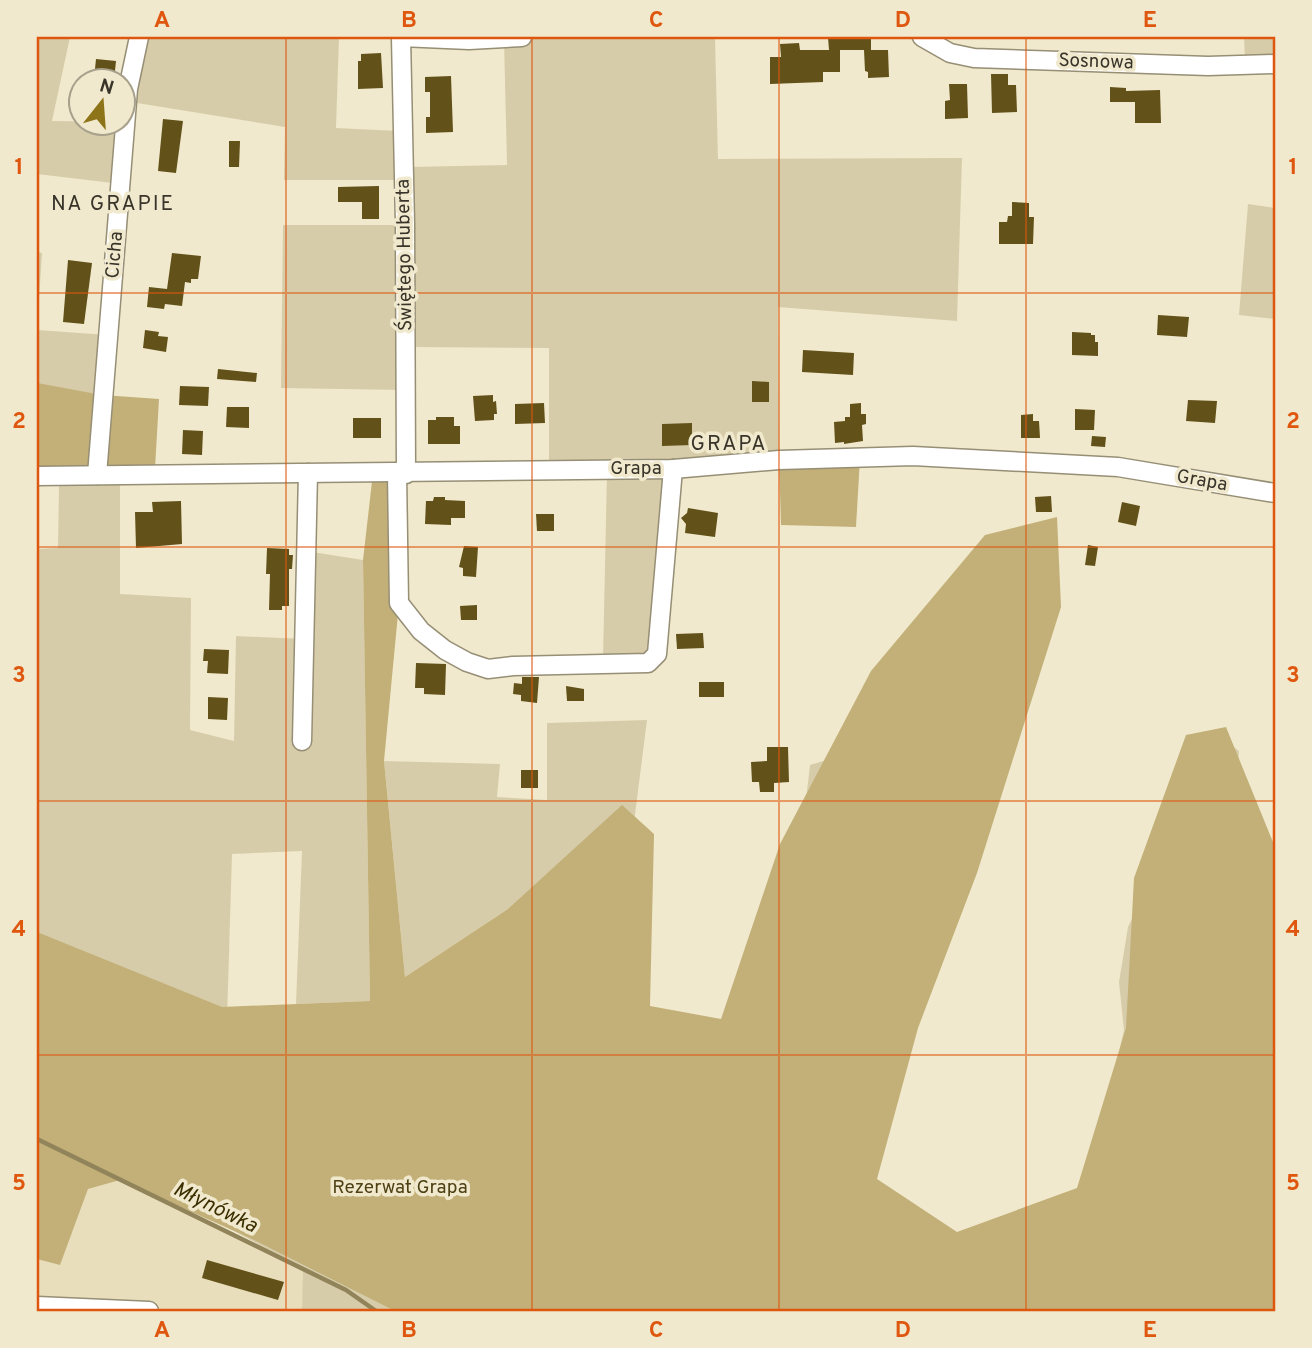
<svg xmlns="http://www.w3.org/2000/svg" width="1312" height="1348" font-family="Overpass,sans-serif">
  <rect width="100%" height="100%" fill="#f1e9cd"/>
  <path fill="#e9debc" d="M 120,1180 L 304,1269 L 302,1311 L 37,1311 L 37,1259 L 60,1264 L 88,1189 Z"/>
  <g fill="#d7cca9">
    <path d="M 37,37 L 70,37 L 52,121 L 122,122 L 121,184 L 37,174 Z"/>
    <path d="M 143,37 L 339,37 L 336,128 L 399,131 L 400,180 L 284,180 L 285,127 L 131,102 Z"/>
    <path d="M 562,37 L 715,37 L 718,159 L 962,158 L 957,321 L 778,307 L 779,460 L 549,465 L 549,348 L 410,347 L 409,167 L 507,165 L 504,40 Z"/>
    <path d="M 1244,37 L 1275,37 L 1275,61 L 1245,60 Z"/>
    <path d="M 1248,204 L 1275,208 L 1275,319 L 1239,315 Z"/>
    <path d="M 283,225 L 401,225 L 403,390 L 281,388 Z"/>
    <path d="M 37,252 L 42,253 L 37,330 L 108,335 L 97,397 L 37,464 Z"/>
    <path d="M 607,472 L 669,472 L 649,651 L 645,657 L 603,659 Z"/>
    <path d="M 120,483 L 120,594 L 191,598 L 190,730 L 234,741 L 236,636 L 304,639 L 306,551 L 363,560 L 370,1001 L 296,1004 L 302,851 L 232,854 L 227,1020 L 357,1056 L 508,909 L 405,977 L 384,761 L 500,764 L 497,797 L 547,800 L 547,723 L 647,720 L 617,956 L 695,1076 L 799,861 L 810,765 L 837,757 L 855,1185 L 1061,1306 L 1124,1030 L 1119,982 L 1128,927 L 1220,737 L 1239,751 L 1227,902 L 1275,1311 L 302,1311 L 303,1269 L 91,1152 L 37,1132 L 37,549 L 58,548 L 59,484 Z"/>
  </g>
  <g fill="#c2b078">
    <path d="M 37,383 L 102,395 L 159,399 L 155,468 L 37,468 Z"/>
    <path d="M 860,458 L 856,527 L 781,525 L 779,460 Z"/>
    <path d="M 373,473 L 397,473 L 399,603 L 384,761 L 405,977 L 508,909 L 622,805 L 654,834 L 650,1006 L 721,1019 L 780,844 L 871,671 L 985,535 L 1057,517 L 1061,607 L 977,873 L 918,1028 L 877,1179 L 957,1232 L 1077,1188 L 1126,1028 L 1134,878 L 1186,735 L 1226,727 L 1275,847 L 1275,1311 L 395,1311 L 250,1238 L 120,1180 L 88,1189 L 60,1265 L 37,1259 L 37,932 L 222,1007 L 370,1001 L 363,560 Z"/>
  </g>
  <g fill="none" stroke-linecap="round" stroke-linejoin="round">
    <path stroke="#92845a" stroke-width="4.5" d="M 37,1139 L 346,1290 L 376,1311"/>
  </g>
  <g fill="#625118">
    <path d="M 828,37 L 871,37 L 871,50 L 840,50 L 840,72 L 823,72 L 823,82 L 770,84 L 770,57 L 781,57 L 780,44 L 799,43 L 800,50 L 829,50 Z"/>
    <path d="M 864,50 L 888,50 L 889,77 L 868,78 L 868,72 L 865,71 Z"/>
    <path d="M 381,53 L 383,88 L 358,89 L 358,61 L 361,61 L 361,54 Z"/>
    <path d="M 96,59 L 116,61 L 114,80 L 94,79 Z"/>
    <path d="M 991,74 L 1008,74 L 1008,85 L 1016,85 L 1017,112 L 992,113 Z"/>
    <path d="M 451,76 L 453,132 L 426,133 L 426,117 L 430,117 L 430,92 L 425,92 L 425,77 Z"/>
    <path d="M 949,84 L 967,84 L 968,118 L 945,119 L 945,101 L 950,100 Z"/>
    <path d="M 1110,87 L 1126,88 L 1126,91 L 1160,90 L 1161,123 L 1135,123 L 1135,102 L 1110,102 Z"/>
    <path d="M 163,119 L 183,121 L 176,173 L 158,171 Z"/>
    <path d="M 229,141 L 240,141 L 239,167 L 229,167 Z"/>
    <path d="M 379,186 L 379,219 L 362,219 L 362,202 L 338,202 L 338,187 Z"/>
    <path d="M 1012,202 L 1029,203 L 1029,217 L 1034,217 L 1033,244 L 999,244 L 999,222 L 1007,222 L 1008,216 L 1012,216 Z"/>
    <path d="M 172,253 L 201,256 L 198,279 L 191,279 L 191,283 L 185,282 L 182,306 L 165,304 L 164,309 L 147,307 L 149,287 L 167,289 Z"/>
    <path d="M 68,260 L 92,263 L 84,324 L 63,322 Z"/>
    <path d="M 1158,315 L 1189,317 L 1187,337 L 1157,335 Z"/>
    <path d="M 145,330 L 159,332 L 158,336 L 168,337 L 166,352 L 143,348 Z"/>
    <path d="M 1072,332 L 1091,333 L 1091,335 L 1095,335 L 1095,342 L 1098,342 L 1098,356 L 1072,355 Z"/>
    <path d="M 803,350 L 854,353 L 853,375 L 802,372 Z"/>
    <path d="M 218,369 L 257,373 L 256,382 L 217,379 Z"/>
    <path d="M 752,381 L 769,382 L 769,402 L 752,402 Z"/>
    <path d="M 180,386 L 209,387 L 208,406 L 179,405 Z"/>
    <path d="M 493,395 L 493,402 L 496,401 L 497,414 L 494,414 L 494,420 L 475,421 L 473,396 Z"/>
    <path d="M 1188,400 L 1217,401 L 1215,423 L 1186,421 Z"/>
    <path d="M 544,403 L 545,423 L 515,424 L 515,404 Z"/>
    <path d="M 861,403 L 861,414 L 866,414 L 866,424 L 862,425 L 863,441 L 844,444 L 844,442 L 835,443 L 834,422 L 845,421 L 845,417 L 850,417 L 850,404 Z"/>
    <path d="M 227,407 L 249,407 L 249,428 L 226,427 Z"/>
    <path d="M 1075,409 L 1095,410 L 1094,430 L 1075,430 Z"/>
    <path d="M 1033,414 L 1033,421 L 1039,421 L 1040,438 L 1021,438 L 1021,415 Z"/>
    <path d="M 436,417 L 454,417 L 454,426 L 460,426 L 460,444 L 428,444 L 428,420 L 436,420 Z"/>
    <rect x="353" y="418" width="28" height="20"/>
    <path d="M 692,423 L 692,445 L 662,446 L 662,424 Z"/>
    <path d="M 183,430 L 203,431 L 202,455 L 182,454 Z"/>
    <path d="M 1092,436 L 1106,437 L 1105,447 L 1091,446 Z"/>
    <path d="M 1051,496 L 1052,512 L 1036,512 L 1035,497 Z"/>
    <path d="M 434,497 L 445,497 L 445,500 L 465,501 L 465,518 L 451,518 L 451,525 L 425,524 L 426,501 L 433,501 Z"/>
    <path d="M 181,501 L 182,544 L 136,548 L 135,512 L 153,512 L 152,502 Z"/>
    <path d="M 1122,502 L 1140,506 L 1136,526 L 1118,522 Z"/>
    <path d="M 688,508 L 718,513 L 715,537 L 685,533 L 686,524 L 681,518 L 687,513 Z"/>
    <path d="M 536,514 L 554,514 L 554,531 L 537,531 Z"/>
    <path d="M 1088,545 L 1098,547 L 1095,566 L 1085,565 Z"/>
    <path d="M 464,546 L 478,547 L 476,577 L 463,576 L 463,568 L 459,567 Z"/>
    <path d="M 267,548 L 289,549 L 289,555 L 293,555 L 292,569 L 289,569 L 289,606 L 282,606 L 282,610 L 269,610 L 270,574 L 266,574 Z"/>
    <path d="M 477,605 L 477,620 L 461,620 L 460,606 Z"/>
    <path d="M 703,633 L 704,648 L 677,649 L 676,634 Z"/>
    <path d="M 204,649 L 229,650 L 228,674 L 207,673 L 208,661 L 203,661 Z"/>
    <path d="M 416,663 L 446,664 L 445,695 L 424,694 L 424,688 L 415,688 Z"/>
    <path d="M 522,677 L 539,677 L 537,703 L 521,701 L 521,695 L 513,694 L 514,683 L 522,684 Z"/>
    <rect x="699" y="682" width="25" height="15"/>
    <path d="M 566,686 L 584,689 L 584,701 L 567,701 Z"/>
    <path d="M 208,697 L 228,698 L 227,720 L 208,719 Z"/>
    <path d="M 767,747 L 788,747 L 789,782 L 774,783 L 774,792 L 760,792 L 759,782 L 752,782 L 751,762 L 767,761 Z"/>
    <rect x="521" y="770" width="17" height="18"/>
    <path d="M 207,1260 L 284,1282 L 278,1300 L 202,1278 Z"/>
  </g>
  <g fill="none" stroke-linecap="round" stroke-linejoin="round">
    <defs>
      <g id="minor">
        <path d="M 922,37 L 950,53 L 974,58 L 1208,66 L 1275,64"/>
        <path d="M 397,473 L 399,603 L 421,631 L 445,650 L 467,662 L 488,669 L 513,666 L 648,663 L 657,654 L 673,469"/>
        <path d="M 406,474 L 405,224 L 401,37 L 469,40 L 522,37"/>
        <path d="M 97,475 L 128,89 L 139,37"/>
        <path d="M 37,476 L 673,469 L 779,460 L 913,456 L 1118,467 L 1275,493"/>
        <path d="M 302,741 L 308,473"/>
        <path d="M 37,1306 L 149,1311"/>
      </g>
    </defs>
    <use href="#minor" stroke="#968e75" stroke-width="21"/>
    <use href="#minor" stroke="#fff" stroke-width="18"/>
  </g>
  <path fill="none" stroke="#df570e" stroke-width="2" stroke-opacity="0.55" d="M 286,37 L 286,1311M 532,37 L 532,1311M 779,37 L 779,1311M 1026,37 L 1026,1311M 37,293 L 1275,293M 37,547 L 1275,547M 37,801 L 1275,801M 37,1055 L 1275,1055"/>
  <g text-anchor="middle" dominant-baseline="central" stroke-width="7" stroke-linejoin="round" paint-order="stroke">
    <g font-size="19" fill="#38342a" stroke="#f1e9cd">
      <text transform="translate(1096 62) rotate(2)">Sosnowa</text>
      <text transform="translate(115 255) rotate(-85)">Cicha</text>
      <text transform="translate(405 255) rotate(-91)">Świętego Huberta</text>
      <text x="636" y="469">Grapa</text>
      <text transform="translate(1202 481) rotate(10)">Grapa</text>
    </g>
    <g font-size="19" fill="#4e4114" stroke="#f1e9cd">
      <text x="400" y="1188">Rezerwat Grapa</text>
    </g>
    <g font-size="21" letter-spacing="2" fill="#38342a" stroke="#f1e9cd">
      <text x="113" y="204">NA GRAPIE</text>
      <text x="729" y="444">GRAPA</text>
    </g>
    <g font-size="21" font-style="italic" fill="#3b2e00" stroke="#f1e9cd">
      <text transform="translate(215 1208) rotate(26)">Młynówka</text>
    </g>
  </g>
  <rect width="1312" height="1348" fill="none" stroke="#f1e9cd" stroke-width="77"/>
  <g transform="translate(102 102) rotate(17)"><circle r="33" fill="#f1e9cd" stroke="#a7a18c" stroke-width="2"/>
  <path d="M0-5L12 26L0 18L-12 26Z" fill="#8d7418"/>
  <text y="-10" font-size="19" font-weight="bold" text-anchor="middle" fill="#38342a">N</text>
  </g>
  <rect x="38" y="38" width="1236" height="1272" fill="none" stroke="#df570e" stroke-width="2.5"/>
  <g font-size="23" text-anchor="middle" font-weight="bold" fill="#df570e">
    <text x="162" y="27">A</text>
    <text x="409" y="27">B</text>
    <text x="656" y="27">C</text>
    <text x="903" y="27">D</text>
    <text x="1150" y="27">E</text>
    <text x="19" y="174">1</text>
    <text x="1293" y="174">1</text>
    <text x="19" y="428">2</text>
    <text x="1293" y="428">2</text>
    <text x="19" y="682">3</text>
    <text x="1293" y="682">3</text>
    <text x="19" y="936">4</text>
    <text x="1293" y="936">4</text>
    <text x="19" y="1190">5</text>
    <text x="1293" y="1190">5</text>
    <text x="162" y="1337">A</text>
    <text x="409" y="1337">B</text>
    <text x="656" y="1337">C</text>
    <text x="903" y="1337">D</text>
    <text x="1150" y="1337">E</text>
  </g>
</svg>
